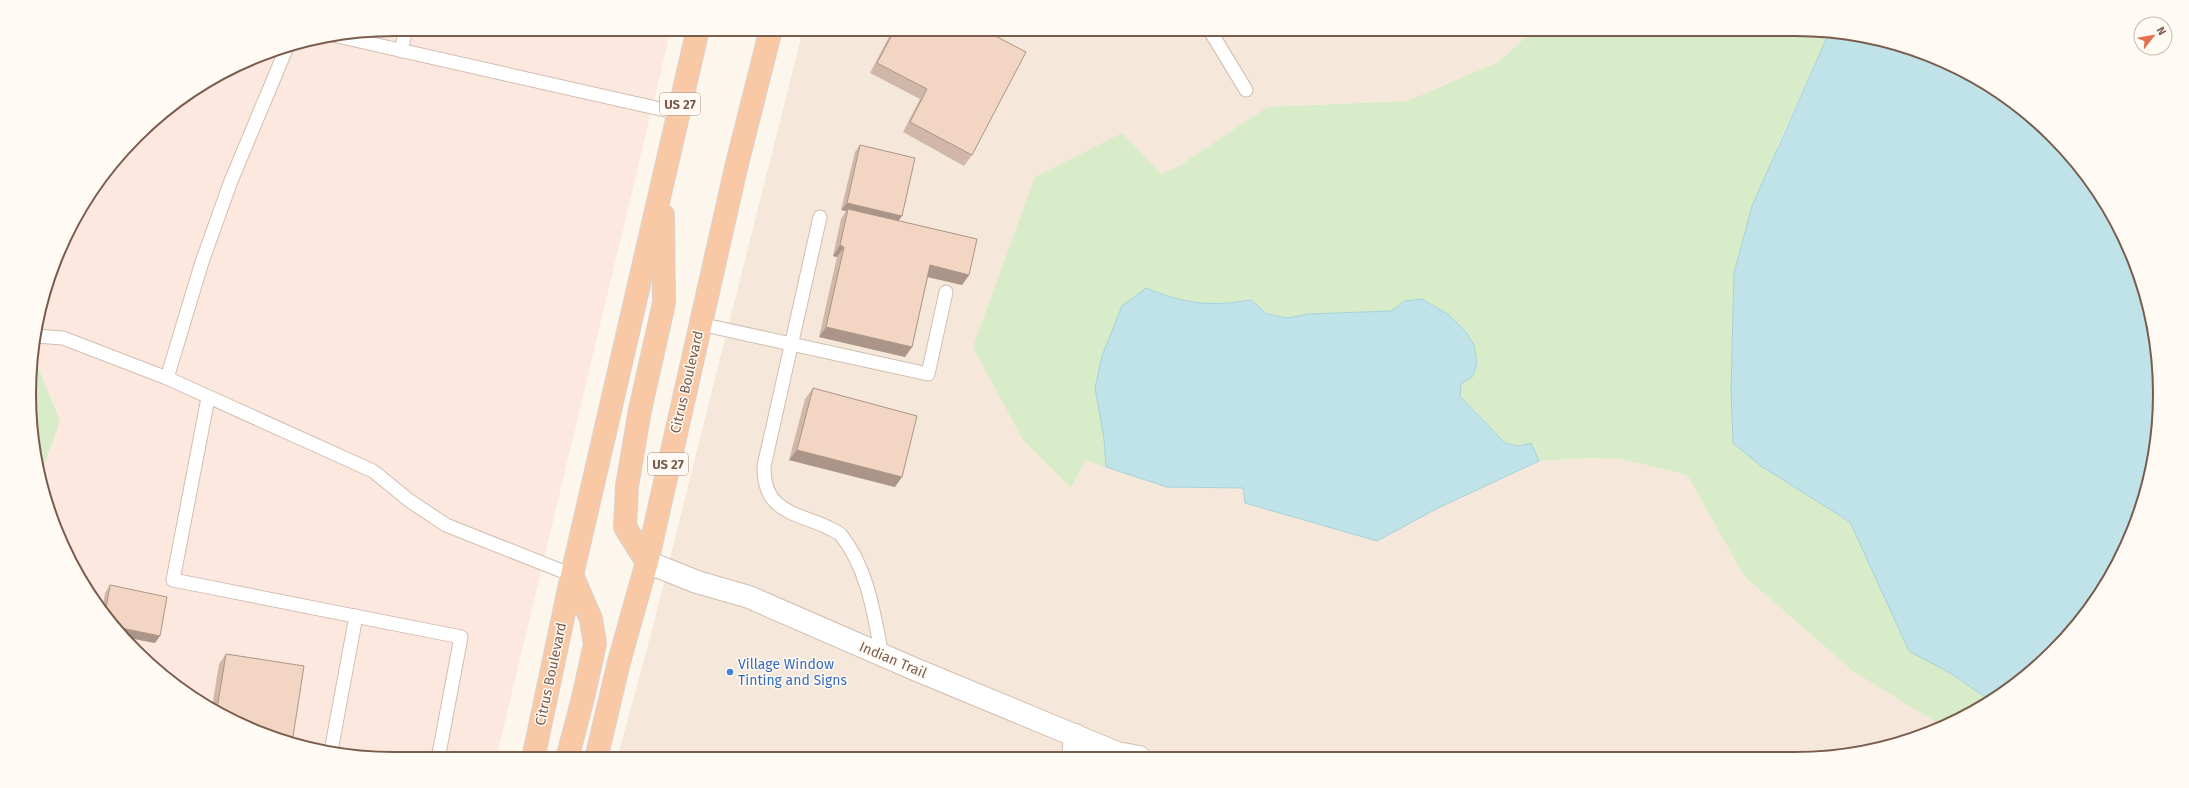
<svg xmlns="http://www.w3.org/2000/svg" width="2189" height="788" font-family="'Fira Sans',sans-serif">
  <rect width="100%" height="100%" fill="#fdf6ec"/>
  <path fill="#f5e8da" d="M 803,29 L 1535,29 L 1498,62 L 1407,101 L 1267,107 L 1182,164 L 1161,174 L 1072,487 L 1086,460 L 1167,487 L 1243,488 L 1245,503 L 1377,541 L 1438,508 L 1539,461 L 1590,458 L 1620,459 L 1687,475 L 1744,576 L 1854,672 L 1942,726 L 1843,756 L 617,759 L 653,626 Z"/>
  <path fill="#fde8e0" d="M 394,29 L 671,29 L 496,759 L 394,759 L 300,747 L 191,697 L 136,652 L 91,597 L 41,488 L 40,477 L 60,421 L 32,352 L 32,347 L 67,232 L 105,172 L 153,120 L 255,57 L 323,36 Z"/>
  <g fill="#d8ecc9">
    <path d="M 1535,29 L 1795,29 L 1829,33 L 1777,147 L 1761,466 L 1850,522 L 1869,559 L 1952,674 L 1989,700 L 1956,721 L 1942,726 L 1854,672 L 1744,576 L 1687,475 L 1620,459 L 1590,458 L 1539,461 L 1531,443 L 1519,446 L 1505,443 L 1460,395 L 1461,384 L 1473,376 L 1477,363 L 1435,307 L 1422,299 L 1405,301 L 1391,311 L 1308,314 L 1288,318 L 1267,314 L 1251,300 C 1210,307 1185,304 1146,288 L 1104,439 L 1106,467 L 1086,460 L 1071,488 L 1023,440 L 973,347 L 1035,177 L 1122,133 L 1161,174 L 1182,164 L 1267,107 L 1407,101 L 1498,62 Z"/>
    <path d="M 32,352 L 60,421 L 40,477 L 30,418 Z"/>
  </g>
  <g fill="#bfe3e8" stroke="#a5d3da">
    <path d="M 1829,33 L 1889,41 L 1956,67 L 2017,104 L 2069,153 L 2111,211 L 2141,276 L 2157,346 L 2159,418 L 2148,488 L 2111,577 L 2036,668 L 1989,700 L 1952,674 L 1909,651 L 1850,522 L 1761,466 L 1733,443 L 1731,389 L 1734,273 L 1752,206 Z"/>
    <path d="M 1146,288 C 1185,304 1210,307 1251,300 L 1267,314 L 1288,318 L 1308,314 L 1391,311 L 1405,301 L 1422,299 L 1449,315 L 1466,332 L 1474,345 L 1477,363 L 1473,376 L 1461,384 L 1460,396 L 1505,443 L 1519,446 L 1531,443 L 1539,461 L 1438,508 L 1377,541 L 1245,503 L 1243,488 L 1167,487 L 1106,467 L 1104,439 L 1095,388 L 1102,356 L 1122,306 Z"/>
  </g>
  <g fill="none" stroke-linecap="round" stroke-linejoin="round">
    <defs>
      <g id="service">
        <path d="M 1209,29 L 1246,90"/>
        <path d="M 333,35 L 678,113"/>
        <path d="M 401,51 L 406,29"/>
        <path d="M 820,217 L 764,466 C 763,510 792,512 825,526 C 830,529 837,531 841,535 C 868,569 874,614 882,656"/>
        <path d="M 700,324 L 928,374 L 946,292"/>
        <path d="M 35,336 L 63,338 L 167,378 L 373,471 L 410,501 L 446,525 L 572,575"/>
        <path d="M 167,378 L 202,262 L 231,181 L 287,47"/>
        <path d="M 208,398 L 173,580 L 461,637 L 438,759"/>
        <path d="M 331,751 L 356,616"/>
      </g>
      <g id="minor">
        <path d="M 647,562 L 697,582 L 749,597 L 912,668 L 1117,753 L 1139,757"/>
        <path d="M 1073,758 L 1075,735"/>
      </g>
      <g id="trunk">
        <path d="M 647,562 L 625,527 L 627,486 L 640,410 L 664,303 L 663,215"/>
        <path d="M 533,759 L 572,575 L 698,29"/>
        <path d="M 567,759 L 583,698 L 595,644 L 591,619 L 572,575"/>
        <path d="M 596,759 L 619,662 L 647,562 L 736,168 L 771,29"/>
      </g>
    </defs>
    <use href="#service" stroke="#d1beb0" stroke-width="15"/>
    <use href="#minor" stroke="#d1beb0" stroke-width="24"/>
    <use href="#trunk" stroke="#dad1cd" stroke-width="24"/>
    <use href="#service" stroke="#fff" stroke-width="13"/>
    <use href="#minor" stroke="#fff" stroke-width="22"/>
    <use href="#trunk" stroke="#f9c8a4" stroke-width="22"/>
  </g>
  <g fill="#d1b7a8">
    <path d="M 893,29 L 982,29 L 972,155 L 964,166 L 903,132 L 920,99 L 870,73 Z"/>
    <path d="M 860,145 L 898,221 L 969,275 L 962,285 L 928,277 L 912,347 L 905,357 L 819,337 L 837,257 L 833,256 L 841,219 L 846,211 L 841,210 L 855,152 Z"/>
    <path d="M 813,388 L 895,487 L 789,460 L 805,399 Z"/>
    <path d="M 110,585 L 155,643 L 124,637 L 102,611 L 105,593 Z"/>
    <path d="M 226,654 L 292,743 L 212,707 L 219,664 Z"/>
  </g>
  <g fill="#aa9588">
    <path d="M 847,203 L 902,216 L 897,223 L 848,209 L 846,211 L 841,210 Z"/>
    <path d="M 840,245 L 844,247 L 837,257 L 833,256 Z"/>
    <path d="M 930,265 L 969,275 L 962,285 L 923,276 Z"/>
    <path d="M 826,327 L 912,347 L 905,357 L 819,337 Z"/>
    <path d="M 797,450 L 902,477 L 895,487 L 789,460 Z"/>
    <path d="M 116,627 L 160,636 L 155,643 L 124,637 Z"/>
  </g>
  <g fill="#f3d5c3" stroke="#aa9588">
    <path d="M 895,29 L 982,29 L 1026,52 L 972,155 L 910,122 L 927,89 L 877,63 Z"/>
    <path d="M 860,145 L 915,158 L 902,216 L 847,203 Z"/>
    <path d="M 848,209 L 977,239 L 969,275 L 930,265 L 912,347 L 826,327 L 844,247 L 840,245 Z"/>
    <path d="M 813,388 L 917,416 L 902,477 L 797,450 Z"/>
    <path d="M 110,585 L 167,597 L 160,636 L 116,627 L 105,614 Z"/>
    <path d="M 226,654 L 304,666 L 292,743 L 217,709 Z"/>
  </g>
  <circle fill="#3f7fe0" stroke="#fffaf3" stroke-width="1.5" cx="730" cy="672" r="4"/>
  <g text-anchor="middle" dominant-baseline="central" stroke-width="3" stroke-linejoin="round" paint-order="stroke">
    <g fill="#fffaf3" stroke="#a28b7f" stroke-width="1">
      <rect x="660" y="93" width="40" height="22" rx="3"/>
      <rect x="648" y="453" width="40" height="22" rx="3"/>
    </g>
    <g font-size="13" font-weight="bold" fill="#7a5c4d">
      <text x="680" y="104">US 27</text>
      <text x="668" y="464">US 27</text>
    </g>
    <g font-size="14" fill="#7a5c4d" stroke="#fffaf3">
      <text transform="translate(687 382) rotate(-77)">Citrus Boulevard</text>
      <text transform="translate(893 660) rotate(23)">Indian Trail</text>
      <text transform="translate(551 674) rotate(-78)">Citrus Boulevard</text>
    </g>
    <g font-size="14" fill="#366cbe" stroke="#fffaf3" text-anchor="start">
      <text x="738" y="664">Village Window<tspan x="738" dy="16">Tinting and Signs</tspan></text>
    </g>
  </g>
  <path d="M0 0H2189V788H0ZM394 36H1795A358 358 0 0 1 2153 394V394A358 358 0 0 1 1795 752H394A358 358 0 0 1 36 394V394A358 358 0 0 1 394 36Z" fill="#fffaf3" fill-rule="evenodd"/>
  <path fill="none" stroke="#7a5c4d" stroke-width="2" d="M394 36H1795A358 358 0 0 1 2153 394V394A358 358 0 0 1 1795 752H394A358 358 0 0 1 36 394V394A358 358 0 0 1 394 36Z"/>
  <g transform="translate(2153 36) rotate(59)"><circle r="19" fill="#fffaf3" stroke="#cabbb1"/>
  <path d="M0-3L7 15L0 10L-7 15Z" fill="#e76f51"/>
  <text y="-6" font-size="11" font-weight="bold" text-anchor="middle" fill="#7a5c4d">N</text>
  </g>
</svg>
